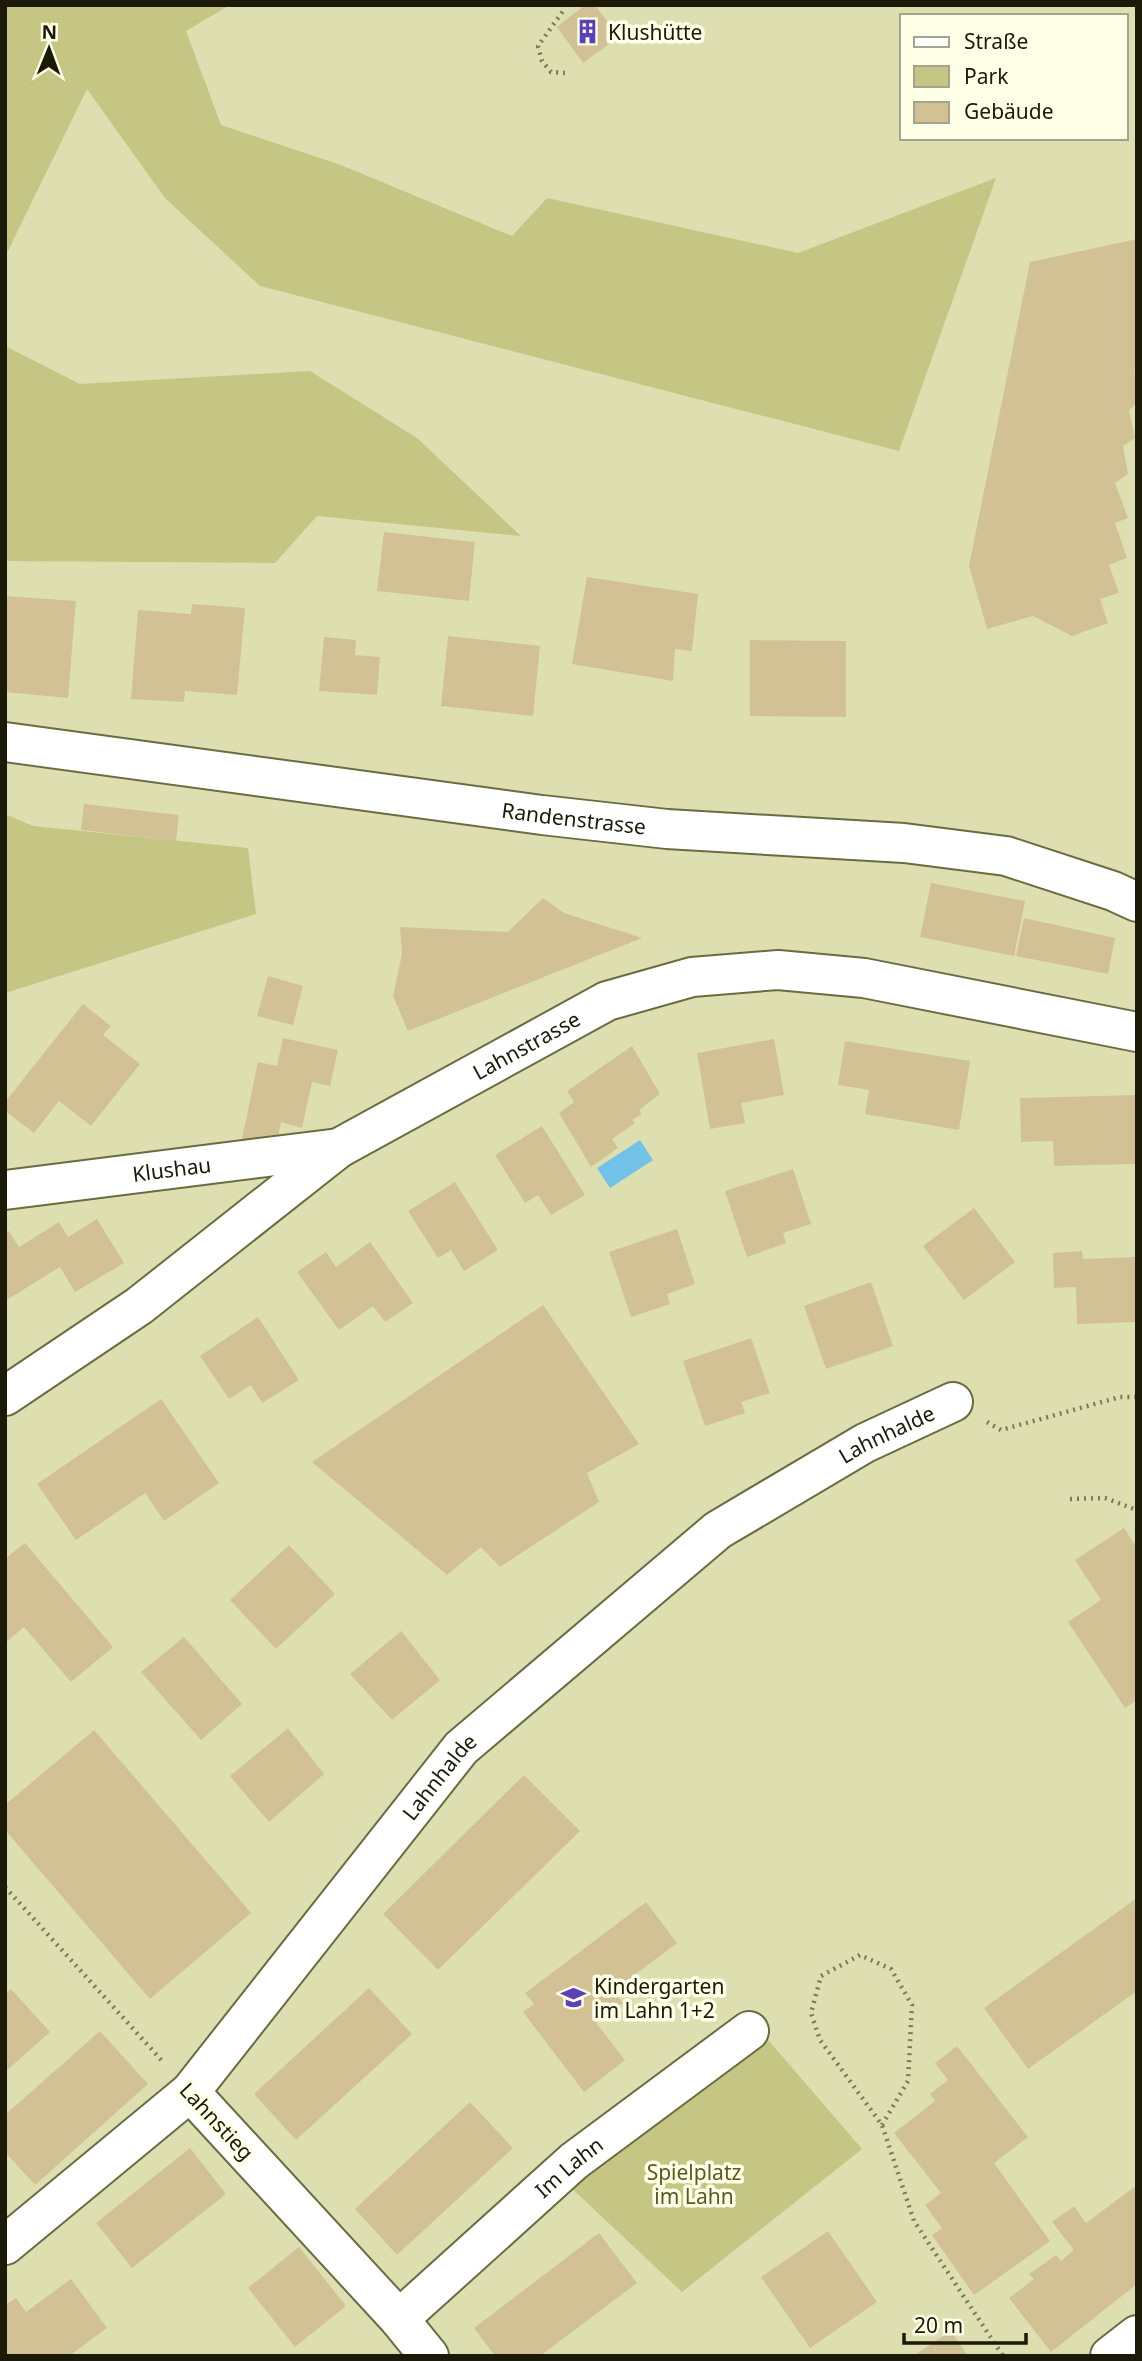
<svg xmlns="http://www.w3.org/2000/svg" width="1142" height="2361" font-family="'Noto Sans',sans-serif">
  <rect width="100%" height="100%" fill="#dedfb1"/>
  <g fill="#c5c584">
    <path d="M 5,5 L 230,5 L 186,31 L 221,125 L 341,165 L 512,236 L 547,198 L 798,253 L 996,178 L 899,451 L 260,286 L 165,198 L 87,89 L 5,257 Z"/>
    <path d="M 5,346 L 80,384 L 310,371 L 417,438 L 521,536 L 317,516 L 275,563 L 5,561 Z"/>
    <path d="M 5,814 L 33,826 L 248,848 L 256,914 L 5,993 Z"/>
    <path d="M 763,2034 L 862,2149 L 682,2292 L 567,2184 Z"/>
  </g>
  <path fill="#71c2e6" d="M 640,1140 L 653,1160 L 610,1188 L 597,1168 Z"/>
  <g fill="#d3c196">
    <path d="M 585,5 L 595,5 L 619,37 L 583,63 L 557,27 Z"/>
    <path d="M 1137,239 L 1137,371 L 1134,371 L 1137,378 L 1137,402 L 1129,411 L 1135,438 L 1123,446 L 1128,474 L 1115,483 L 1128,518 L 1115,523 L 1127,558 L 1109,565 L 1119,593 L 1100,599 L 1108,623 L 1072,636 L 1033,616 L 987,629 L 969,566 L 1030,262 Z"/>
    <path d="M 384,532 L 475,542 L 469,601 L 377,591 Z"/>
    <path d="M 587,577 L 698,594 L 692,651 L 675,649 L 673,681 L 572,664 Z"/>
    <path d="M 5,596 L 76,601 L 68,698 L 5,692 Z"/>
    <path d="M 192,604 L 245,608 L 237,695 L 185,691 L 184,702 L 131,699 L 138,610 L 191,614 Z"/>
    <path d="M 448,636 L 540,646 L 533,716 L 441,706 Z"/>
    <path d="M 324,637 L 356,640 L 355,655 L 380,657 L 377,695 L 319,691 Z"/>
    <path d="M 750,640 L 846,641 L 846,717 L 750,716 Z"/>
    <path d="M 84,804 L 179,815 L 176,841 L 81,830 Z"/>
    <path d="M 931,883 L 1025,901 L 1014,956 L 920,937 Z"/>
    <path d="M 543,898 L 564,913 L 642,938 L 408,1031 L 393,996 L 402,954 L 400,927 L 508,932 Z"/>
    <path d="M 1024,918 L 1115,938 L 1108,974 L 1016,956 Z"/>
    <path d="M 268,976 L 303,986 L 293,1025 L 257,1016 Z"/>
    <path d="M 83,1004 L 111,1026 L 103,1035 L 140,1064 L 91,1126 L 59,1101 L 34,1133 L 5,1111 L 5,1102 Z"/>
    <path d="M 283,1038 L 338,1050 L 330,1086 L 312,1082 L 302,1128 L 281,1122 L 276,1146 L 242,1139 L 258,1062 L 277,1066 Z"/>
    <path d="M 774,1039 L 784,1095 L 741,1103 L 745,1123 L 710,1129 L 697,1053 Z"/>
    <path d="M 845,1041 L 970,1061 L 959,1130 L 865,1114 L 869,1090 L 838,1085 Z"/>
    <path d="M 632,1046 L 660,1094 L 639,1110 L 642,1114 L 632,1120 L 635,1123 L 612,1139 L 618,1148 L 591,1167 L 559,1113 L 574,1102 L 567,1091 Z"/>
    <path d="M 1137,1095 L 1137,1164 L 1054,1166 L 1053,1141 L 1021,1142 L 1020,1098 Z"/>
    <path d="M 542,1126 L 585,1195 L 551,1215 L 538,1195 L 525,1203 L 495,1155 Z"/>
    <path d="M 793,1169 L 811,1224 L 783,1233 L 786,1243 L 747,1257 L 725,1191 Z"/>
    <path d="M 455,1182 L 498,1250 L 464,1271 L 451,1250 L 438,1258 L 408,1211 Z"/>
    <path d="M 974,1208 L 1015,1262 L 964,1300 L 923,1246 Z"/>
    <path d="M 97,1219 L 124,1263 L 75,1292 L 60,1267 L 5,1301 L 5,1233 L 9,1231 L 19,1247 L 59,1222 L 68,1237 Z"/>
    <path d="M 677,1229 L 695,1284 L 667,1294 L 670,1304 L 631,1317 L 609,1252 Z"/>
    <path d="M 370,1242 L 413,1303 L 385,1322 L 373,1306 L 339,1330 L 297,1272 L 326,1252 L 336,1267 Z"/>
    <path d="M 1082,1251 L 1083,1259 L 1136,1257 L 1137,1322 L 1077,1324 L 1076,1287 L 1054,1288 L 1053,1253 Z"/>
    <path d="M 871,1282 L 893,1346 L 826,1369 L 804,1306 Z"/>
    <path d="M 543,1305 L 639,1444 L 587,1473 L 599,1502 L 500,1567 L 481,1547 L 447,1575 L 312,1462 Z"/>
    <path d="M 258,1317 L 299,1380 L 262,1403 L 251,1385 L 229,1399 L 200,1356 Z"/>
    <path d="M 751,1338 L 770,1393 L 741,1402 L 745,1413 L 705,1426 L 683,1361 Z"/>
    <path d="M 161,1399 L 219,1483 L 164,1521 L 145,1493 L 76,1540 L 37,1484 Z"/>
    <path d="M 1124,1528 L 1137,1548 L 1137,1700 L 1125,1708 L 1068,1622 L 1101,1600 L 1075,1560 Z"/>
    <path d="M 25,1543 L 113,1647 L 71,1682 L 24,1627 L 5,1643 L 5,1559 Z"/>
    <path d="M 289,1545 L 335,1594 L 276,1649 L 230,1600 Z"/>
    <path d="M 401,1631 L 440,1680 L 392,1720 L 350,1674 Z"/>
    <path d="M 184,1637 L 242,1704 L 201,1740 L 141,1672 Z"/>
    <path d="M 288,1728 L 324,1774 L 269,1822 L 230,1776 Z"/>
    <path d="M 94,1730 L 251,1913 L 150,1999 L 5,1830 L 5,1805 Z"/>
    <path d="M 524,1775 L 580,1831 L 438,1970 L 383,1914 Z"/>
    <path d="M 1137,1898 L 1137,1991 L 1028,2069 L 984,2008 Z"/>
    <path d="M 646,1902 L 677,1943 L 613,1991 L 623,2003 L 596,2023 L 625,2060 L 584,2092 L 523,2012 L 534,2004 L 525,1993 Z"/>
    <path d="M 369,1988 L 412,2034 L 296,2140 L 254,2094 Z"/>
    <path d="M 11,1989 L 50,2032 L 5,2072 L 5,1994 Z"/>
    <path d="M 100,2031 L 148,2084 L 35,2185 L 5,2152 L 5,2115 Z"/>
    <path d="M 957,2046 L 1028,2137 L 994,2163 L 1050,2241 L 974,2295 L 932,2235 L 942,2228 L 925,2205 L 941,2193 L 894,2133 L 935,2101 L 930,2094 L 948,2080 L 935,2063 Z"/>
    <path d="M 470,2102 L 513,2148 L 397,2255 L 355,2209 Z"/>
    <path d="M 190,2148 L 226,2194 L 132,2268 L 96,2223 Z"/>
    <path d="M 1137,2185 L 1137,2284 L 1051,2352 L 1009,2298 L 1034,2279 L 1029,2274 L 1056,2255 L 1061,2261 L 1074,2250 L 1052,2222 L 1074,2206 L 1086,2223 Z"/>
    <path d="M 828,2231 L 877,2302 L 810,2348 L 761,2277 Z"/>
    <path d="M 599,2233 L 637,2283 L 540,2356 L 495,2356 L 474,2328 Z"/>
    <path d="M 299,2247 L 346,2306 L 295,2347 L 248,2288 Z"/>
    <path d="M 71,2279 L 107,2328 L 69,2356 L 5,2356 L 5,2305 L 16,2298 L 26,2312 Z"/>
    <path d="M 951,2331 L 968,2356 L 913,2356 Z"/>
  </g>
  <g fill="none" stroke-linecap="round" stroke-linejoin="round">
    <defs>
      <g id="minor">
        <path id="s1" d="M 5,742 L 542,815 L 667,829 L 904,843 L 1006,856 L 1113,891 L 1137,902"/>
        <path id="s2" d="M 5,1190 L 339,1148"/>
        <path id="s3" d="M 5,1396 L 139,1306 L 339,1148 L 607,1001 L 692,977 L 778,970 L 864,978 L 1137,1032"/>
        <path d="M 190,2092 L 399,2319 L 429,2356"/>
        <path id="s4" d="M 5,2245 L 190,2092 L 461,1748 L 718,1530 L 865,1443 L 953,1402"/>
        <path id="s5" d="M 399,2319 L 574,2161 L 749,2031"/>
      </g>
      <path id="tertiary" d="M 1110,2356 L 1137,2335"/>
    </defs>
    <use href="#minor" stroke="#6b6b41" stroke-width="42"/>
    <use href="#tertiary" stroke="#6b6b41" stroke-width="42"/>
    <g stroke="#7a7a5b" stroke-width="4.5" stroke-dasharray="2 5" stroke-linecap="butt">
      <path d="M 562,5 L 563,11 L 538,46 L 542,61 L 551,72 L 565,73"/>
      <path d="M 987,1422 L 1001,1430 L 1120,1397 L 1137,1397"/>
      <path d="M 1070,1499 L 1105,1498 L 1137,1510"/>
      <path d="M 5,1887 L 164,2063"/>
      <path d="M 882,2125 L 908,2081 L 912,2005 L 891,1969 L 860,1955 L 821,1976 L 811,2013 L 820,2040 L 882,2125 L 914,2221 L 1003,2356"/>
    </g>
    <use href="#minor" stroke="#fff" stroke-width="38"/>
    <use href="#tertiary" stroke="#fff" stroke-width="38"/>
  </g>
  <defs>
    <symbol id="building-bare" viewBox="-9 -9 18 18"><path d="M-4-6H4V6H1V3H-1V6H-4ZM-2.5-4.3h1.7v1.8h-1.7ZM.8-4.3h1.7v1.8H.8ZM-2.5-1h1.7V.8h-1.7ZM.8-1h1.7V.8H.8Z" fill="#5c40b8" stroke="#feffe7" stroke-width="2.5" paint-order="stroke"/></symbol>
    <symbol id="school-bare" viewBox="-9 -9 18 18"><path d="M0-5L7-2L0 1L-7-2ZM-4 1L0 2.5L4 1V4Q0 6-4 4Z" fill="#5c40b8" stroke="#feffe7" stroke-width="2.5" paint-order="stroke"/></symbol>
  </defs>
  <g fill-rule="evenodd">
    <use href="#building-bare" x="570" y="14" width="35" height="35"/>
    <use href="#school-bare" x="556" y="1980" width="35" height="35"/>
  </g>
  <g text-anchor="middle" dominant-baseline="central" stroke-width="7" stroke-linejoin="round" paint-order="stroke">
    <g font-size="21" fill="#1b1a09" stroke="#feffe7" text-anchor="start">
      <text x="608" y="32">Klushütte</text>
      <text x="594" y="1986">Kindergarten<tspan x="594" dy="24">im Lahn 1+2</tspan></text>
    </g>
    <g font-size="21" fill="#1b1a09" stroke="#feffe7">
      <text stroke="none"><textPath href="#s1" startOffset="574">Randenstrasse</textPath></text>
      <text stroke="none"><textPath href="#s3" startOffset="630">Lahnstrasse</textPath></text>
      <text stroke="none"><textPath href="#s2" startOffset="168">Klushau</textPath></text>
      <text stroke="none"><textPath href="#s4" startOffset="1209">Lahnhalde</textPath></text>
      <text stroke="none"><textPath href="#s4" startOffset="642">Lahnhalde</textPath></text>
      <text transform="translate(217 2121) rotate(47)">Lahnstieg</text>
      <text stroke="none"><textPath href="#s5" startOffset="228">Im Lahn</textPath></text>
    </g>
    <g font-size="21" fill="#5a5923" stroke="#feffe7">
      <text x="694" y="2172">Spielplatz<tspan x="694" dy="24">im Lahn</tspan></text>
    </g>
  </g>
  <rect width="1142" height="2361" fill="none" stroke="#1b1a09" stroke-width="14"/>
  <rect x="900" y="14" width="228" height="126" fill="#feffe7" stroke="#a3a38e" stroke-width="2"/>
  <rect x="914" y="37" width="35" height="10" fill="#ffffff" stroke="#a3a38e" stroke-width="2"/>
  <text x="964" y="49" font-size="21" fill="#1b1a09">Straße</text>
  <rect x="914" y="66" width="35" height="21" fill="#c5c584" stroke="#a3a38e" stroke-width="2"/>
  <text x="964" y="84" font-size="21" fill="#1b1a09">Park</text>
  <rect x="914" y="102" width="35" height="21" fill="#d3c196" stroke="#a3a38e" stroke-width="2"/>
  <text x="964" y="119" font-size="21" fill="#1b1a09">Gebäude</text>
  <g transform="translate(49 49) rotate(1)" stroke="#feffe7" stroke-width="5" paint-order="stroke">
  <path d="M0-5L12 26L0 18L-12 26Z" fill="#1b1a09"/>
  <text y="-10" font-size="19" font-weight="bold" text-anchor="middle" fill="#1b1a09">N</text>
  </g>
  <path d="M904 2333v10h122v-10" fill="none" stroke="#1b1a09" stroke-width="3.5"/>
  <text x="914" y="2333" font-size="21" fill="#1b1a09" stroke="#feffe7" stroke-width="5" paint-order="stroke">20 m</text>
</svg>
